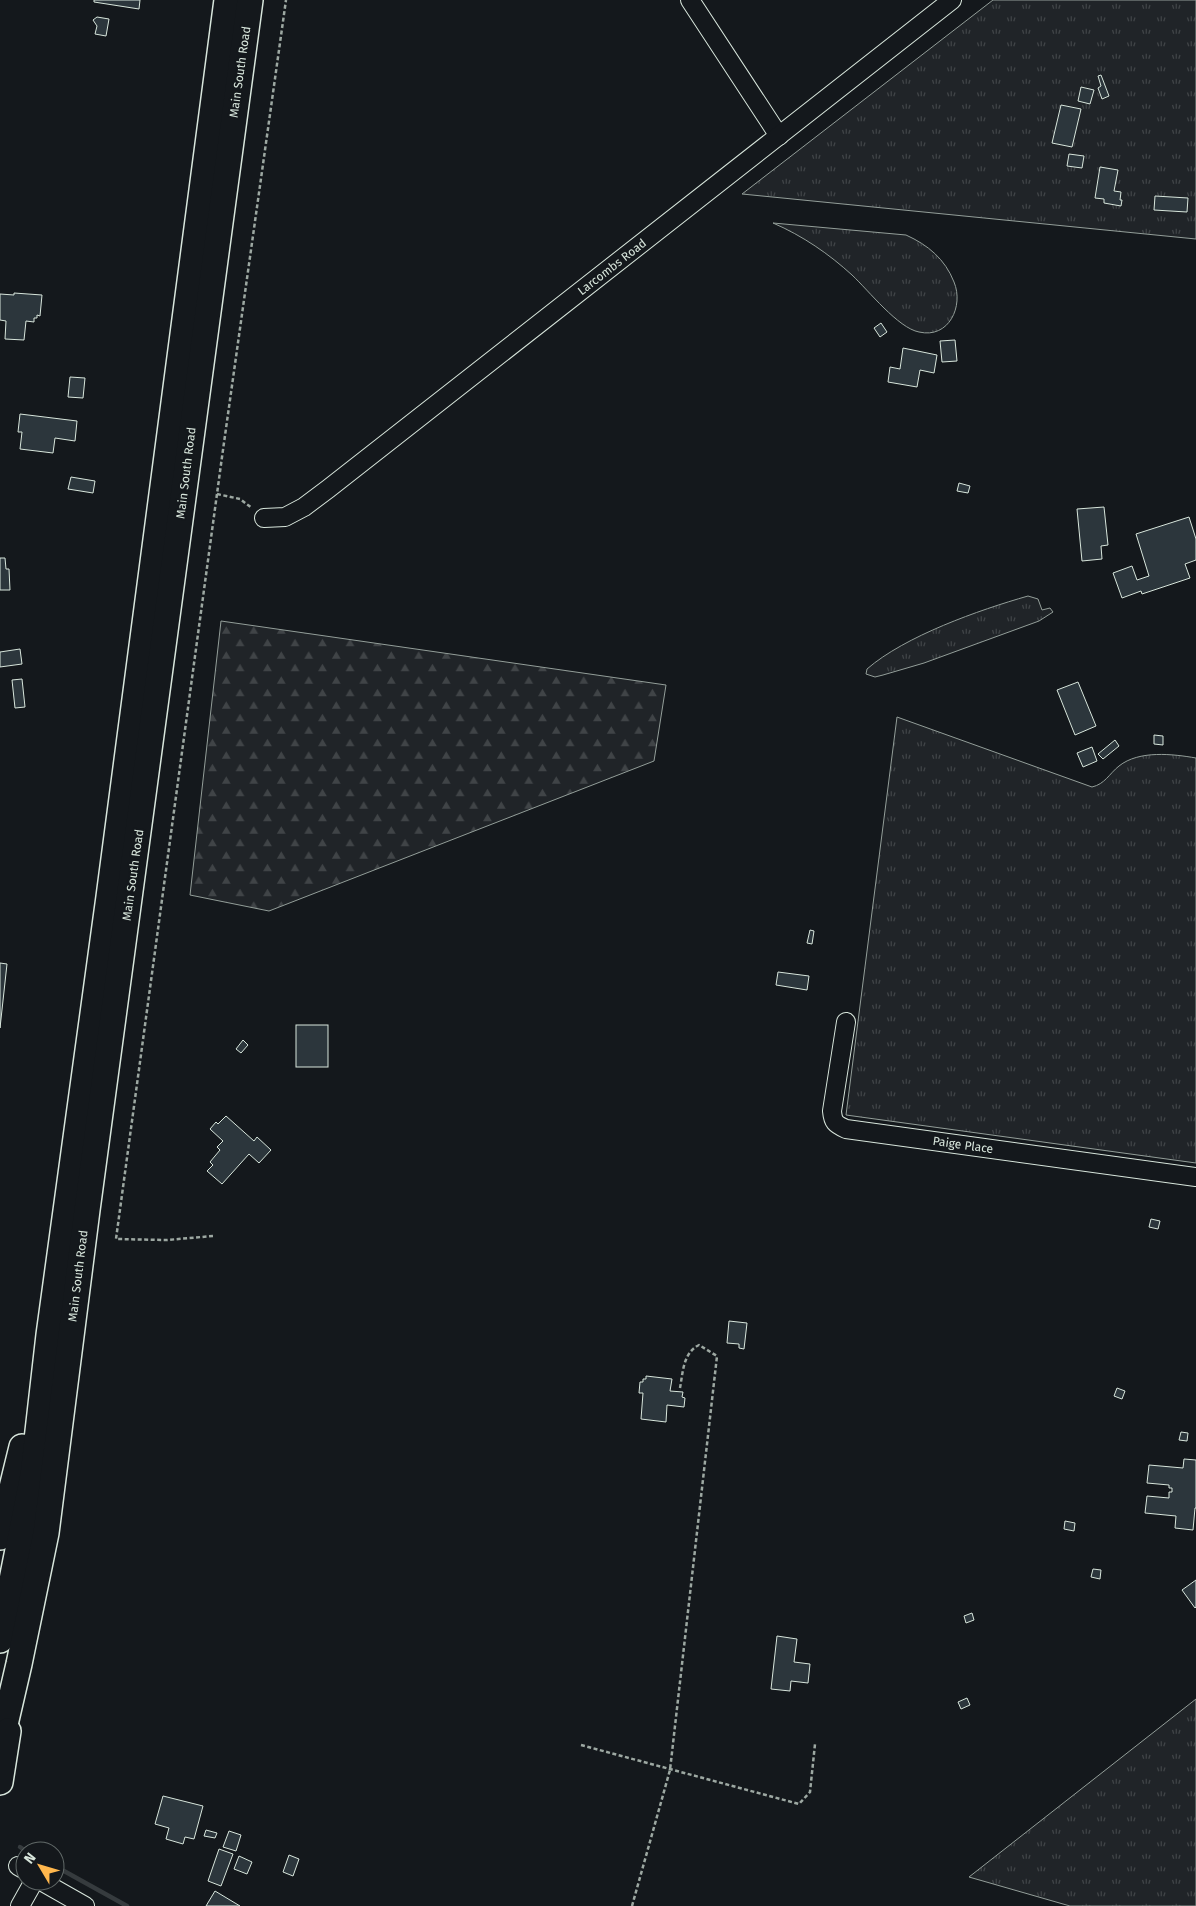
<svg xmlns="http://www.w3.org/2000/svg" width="1196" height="1906" font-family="'Fira Sans',sans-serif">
  <defs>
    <pattern id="grass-tufts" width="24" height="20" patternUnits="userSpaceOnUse" patternTransform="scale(1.25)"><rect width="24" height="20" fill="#202428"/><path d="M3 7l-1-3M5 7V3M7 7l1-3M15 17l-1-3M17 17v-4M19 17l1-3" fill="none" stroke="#404447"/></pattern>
    <pattern id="forest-firs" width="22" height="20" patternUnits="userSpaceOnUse" patternTransform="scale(1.25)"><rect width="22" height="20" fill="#202428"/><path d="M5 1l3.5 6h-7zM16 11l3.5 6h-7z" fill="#404447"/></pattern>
  </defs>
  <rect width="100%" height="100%" fill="#14181c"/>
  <g fill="url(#grass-tufts)" stroke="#939e99">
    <path d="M 993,0 L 1196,0 L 1196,239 L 742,194 Z"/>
    <path d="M 773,223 L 906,235 C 928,245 945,259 954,282 C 964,306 949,339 919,332 C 898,328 869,291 852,275 C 829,254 803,236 773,223 Z"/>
    <path d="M 1028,596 L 1038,599 L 1042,610 L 1050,608 L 1053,612 L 1039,621 L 924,663 L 883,675 L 875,677 L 866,674 L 867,669 C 905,636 979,610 1028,596 Z"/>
    <path d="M 897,717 L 1092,787 C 1105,784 1109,774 1119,766 C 1139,750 1173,754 1196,758 L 1196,1163 L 846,1115 Z"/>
    <path d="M 1196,1699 L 1196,1906 L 1070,1906 L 969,1877 Z"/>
  </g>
  <path fill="url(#forest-firs)" stroke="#939e99" d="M 221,621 L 666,685 L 654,761 L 269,911 L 190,895 Z"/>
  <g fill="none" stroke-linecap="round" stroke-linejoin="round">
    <g stroke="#363b3e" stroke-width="4.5">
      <path d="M 20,1847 L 26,1851"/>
      <path d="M 55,1866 L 127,1906"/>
    </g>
  </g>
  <g fill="#2c363c" stroke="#d8e6dc">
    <path d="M 94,0 L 140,0 L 139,9 L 94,2 Z"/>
    <path d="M 97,17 L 109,19 L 106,36 L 95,34 L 97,26 L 93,20 Z"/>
    <path d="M 1101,75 L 1109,96 L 1102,99 L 1098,88 L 1101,86 L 1098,76 Z"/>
    <path d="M 1081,87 L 1094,90 L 1090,104 L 1078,101 Z"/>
    <path d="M 1061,105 L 1081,109 L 1072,147 L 1052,143 Z"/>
    <path d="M 1069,154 L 1084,156 L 1082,168 L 1067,166 Z"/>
    <path d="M 1100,167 L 1118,170 L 1114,191 L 1121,192 L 1120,200 L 1122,200 L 1121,206 L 1104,203 L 1104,199 L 1095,198 Z"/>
    <path d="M 1155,196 L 1188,198 L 1187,212 L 1154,210 Z"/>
    <path d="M 14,293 L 42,295 L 40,316 L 37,315 L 37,318 L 34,318 L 34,322 L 26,321 L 24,340 L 5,339 L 6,321 L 0,320 L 0,294 L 14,295 Z"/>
    <path d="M 881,323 L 887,332 L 880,337 L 874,328 Z"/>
    <path d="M 955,340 L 957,361 L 942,362 L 940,341 Z"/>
    <path d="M 903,348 L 937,355 L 934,373 L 920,370 L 917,387 L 888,382 L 890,367 L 900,369 Z"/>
    <path d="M 70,377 L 85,378 L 83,398 L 68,397 Z"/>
    <path d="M 20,414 L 77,421 L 75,441 L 55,438 L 53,453 L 20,449 L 22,432 L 18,432 Z"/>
    <path d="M 71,477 L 95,481 L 93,493 L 68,489 Z"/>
    <path d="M 959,483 L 970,486 L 968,493 L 957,491 Z"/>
    <path d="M 1104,507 L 1108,545 L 1101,546 L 1102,559 L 1082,561 L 1077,509 Z"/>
    <path d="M 1189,517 L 1196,539 L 1196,560 L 1185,564 L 1190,578 L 1142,594 L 1141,591 L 1122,598 L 1113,573 L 1132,566 L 1137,580 L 1149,576 L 1136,534 Z"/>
    <path d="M 0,558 L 5,558 L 6,569 L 9,569 L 10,590 L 0,590 Z"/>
    <path d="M 20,649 L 22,664 L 0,667 L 0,652 Z"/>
    <path d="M 22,679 L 25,707 L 15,708 L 12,680 Z"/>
    <path d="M 1078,682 L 1096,726 L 1075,735 L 1057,690 Z"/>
    <path d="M 1154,735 L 1163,736 L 1163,745 L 1154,744 Z"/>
    <path d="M 1115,740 L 1119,746 L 1103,759 L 1098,754 Z"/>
    <path d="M 1092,747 L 1097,761 L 1083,767 L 1077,753 Z"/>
    <path d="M 810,930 L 814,931 L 812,944 L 807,943 Z"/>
    <path d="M 0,963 L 7,964 L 0,1028 Z"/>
    <path d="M 778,972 L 809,976 L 807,990 L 776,985 Z"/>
    <rect x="296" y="1025" width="32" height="42"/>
    <path d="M 243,1040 L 248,1045 L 241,1053 L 236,1049 Z"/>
    <path d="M 226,1116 L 254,1141 L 257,1137 L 271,1150 L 259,1163 L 249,1154 L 222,1184 L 207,1171 L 213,1165 L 210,1162 L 220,1150 L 217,1147 L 223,1141 L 210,1129 L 216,1122 L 218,1124 Z"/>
    <path d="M 1151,1219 L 1160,1221 L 1158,1229 L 1149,1227 Z"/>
    <path d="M 729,1321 L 747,1323 L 744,1349 L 739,1348 L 739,1344 L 727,1343 Z"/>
    <path d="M 646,1376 L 672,1379 L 670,1391 L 683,1392 L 682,1397 L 685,1398 L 684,1407 L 667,1405 L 666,1422 L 641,1419 L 643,1393 L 639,1393 L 640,1382 L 643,1382 L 643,1379 L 646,1379 Z"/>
    <path d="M 1117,1388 L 1125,1391 L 1122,1399 L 1114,1396 Z"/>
    <path d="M 1181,1432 L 1188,1433 L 1187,1441 L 1179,1440 Z"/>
    <path d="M 1184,1459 L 1196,1460 L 1196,1508 L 1195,1508 L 1193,1530 L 1175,1528 L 1176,1516 L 1145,1513 L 1147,1496 L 1169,1498 L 1169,1492 L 1172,1492 L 1172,1488 L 1169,1488 L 1169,1485 L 1147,1483 L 1149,1465 L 1183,1468 Z"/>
    <path d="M 1065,1521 L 1075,1523 L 1074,1531 L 1064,1529 Z"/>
    <path d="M 1093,1569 L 1101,1570 L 1100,1579 L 1091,1577 Z"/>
    <path d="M 1196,1580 L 1196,1607 L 1195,1608 L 1182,1590 Z"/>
    <path d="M 972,1613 L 974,1620 L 966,1623 L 964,1616 Z"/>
    <path d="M 777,1636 L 797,1639 L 794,1662 L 810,1664 L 808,1683 L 791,1681 L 790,1691 L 771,1689 Z"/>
    <path d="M 967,1698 L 970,1705 L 961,1709 L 958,1702 Z"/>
    <path d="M 163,1796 L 203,1806 L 194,1839 L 185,1837 L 183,1844 L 166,1839 L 169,1828 L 155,1824 Z"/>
    <path d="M 206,1830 L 217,1833 L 215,1838 L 204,1836 Z"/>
    <path d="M 229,1831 L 241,1835 L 236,1851 L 223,1847 Z"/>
    <path d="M 219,1849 L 233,1854 L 221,1886 L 208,1881 Z"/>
    <path d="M 289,1855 L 299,1859 L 293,1876 L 283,1872 Z"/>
    <path d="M 239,1856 L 252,1862 L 247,1874 L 234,1869 Z"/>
    <path d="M 215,1891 L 240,1906 L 206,1906 Z"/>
  </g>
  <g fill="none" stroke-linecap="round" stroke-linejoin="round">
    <defs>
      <g id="minor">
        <path d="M 690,0 L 779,136"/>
        <path d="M 264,518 L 285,517 L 304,507 L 328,489 L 952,0"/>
        <path d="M 846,1022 L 832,1111 C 833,1122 835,1124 846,1129 L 1196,1177"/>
        <path d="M 18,1866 L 25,1870"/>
        <path d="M 41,1881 L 85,1906"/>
        <path d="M 20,1906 L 34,1881"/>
      </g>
      <g id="highway">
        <path d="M 0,1537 L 22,1447"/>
        <path d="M 0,1640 L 33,1475 L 49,1335 L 109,897 L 227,0"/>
        <path d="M 0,1746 L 19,1664 L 46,1533 L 87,1210 L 250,0"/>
        <path d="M 0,1782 L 8,1731"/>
      </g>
    </defs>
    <use href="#minor" stroke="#d8e6dc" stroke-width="20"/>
    <use href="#highway" stroke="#d8e6dc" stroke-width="28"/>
    <g stroke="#9da8a2" stroke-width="2.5" stroke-dasharray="4 2.5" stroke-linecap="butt">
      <path d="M 217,494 L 240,499 L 252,508"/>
      <path d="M 213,1236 L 167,1240 L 116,1239 L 222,457 L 286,0"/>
      <path d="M 581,1745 L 799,1804 L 810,1792 L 815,1744"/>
      <path d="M 632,1906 L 670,1770 L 717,1356 L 699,1345 C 683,1353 683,1372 680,1388"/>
    </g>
    <use href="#minor" stroke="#14181c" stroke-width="18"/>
    <use href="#highway" stroke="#14181c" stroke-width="25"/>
  </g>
  <g text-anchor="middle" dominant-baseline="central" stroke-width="4" stroke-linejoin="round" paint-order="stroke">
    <g font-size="12" fill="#d8e6dc" stroke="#14181c">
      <text transform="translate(240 72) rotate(-82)">Main South Road</text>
      <text transform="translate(612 267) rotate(-38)">Larcombs Road</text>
      <text transform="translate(186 473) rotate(-83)">Main South Road</text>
      <text transform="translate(133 875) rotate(-82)">Main South Road</text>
      <text transform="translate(963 1145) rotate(8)">Paige Place</text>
      <text transform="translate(78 1276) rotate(-83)">Main South Road</text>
    </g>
  </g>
  <g transform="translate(40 1866) rotate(308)"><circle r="24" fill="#14181c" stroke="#626a69"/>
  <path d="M0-4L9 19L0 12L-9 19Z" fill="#ffb74d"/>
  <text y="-8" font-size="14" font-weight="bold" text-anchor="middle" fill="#d8e6dc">N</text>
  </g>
</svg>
